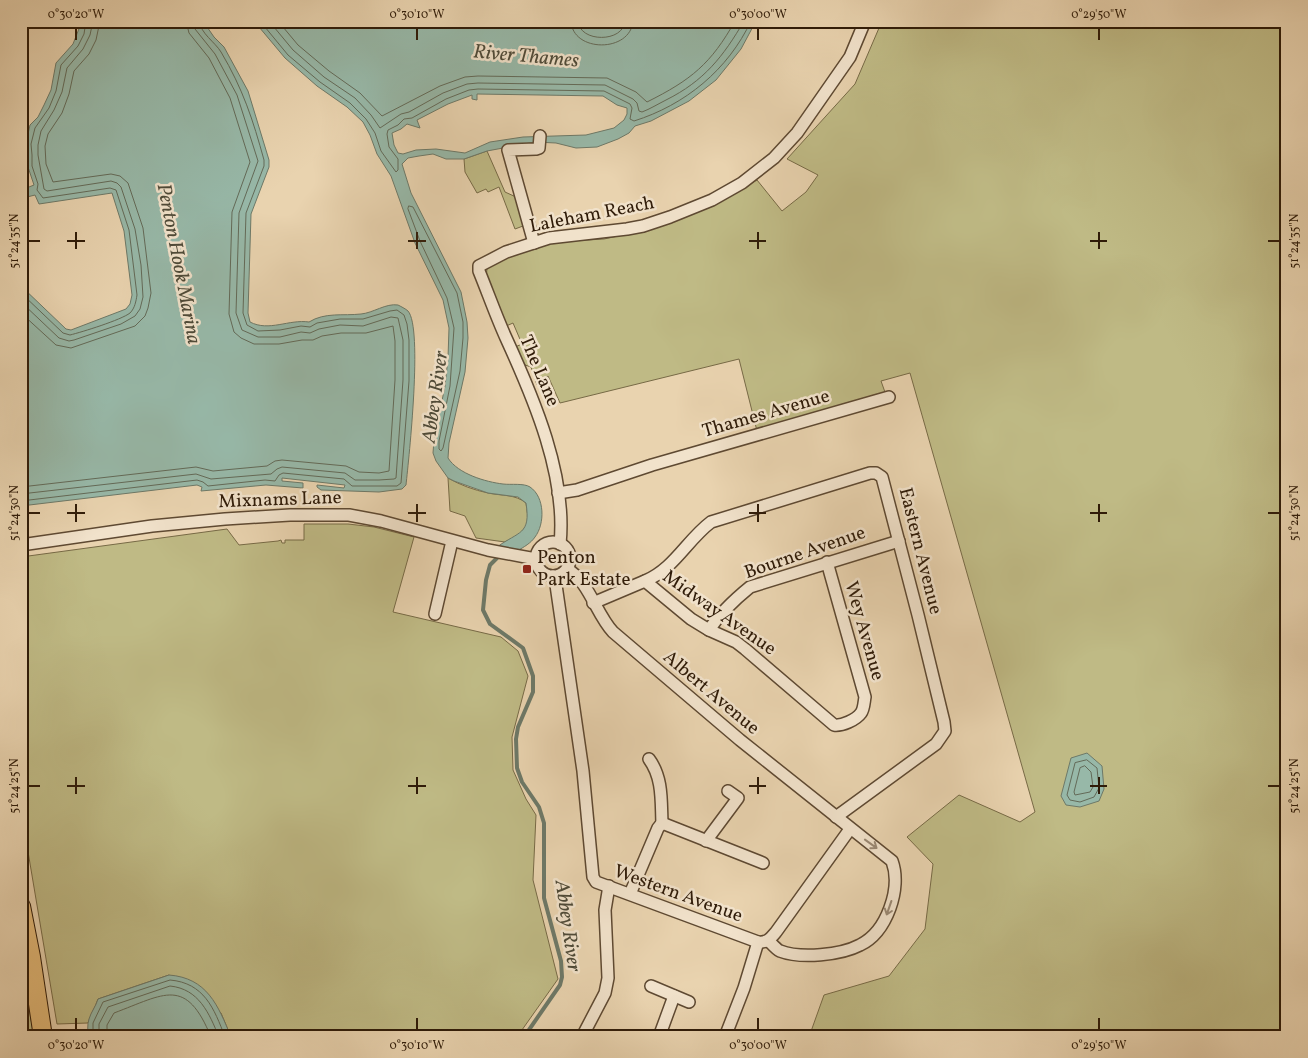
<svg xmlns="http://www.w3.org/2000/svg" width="1308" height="1058" font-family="Vollkorn,serif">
  <rect width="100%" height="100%" fill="#e9d3af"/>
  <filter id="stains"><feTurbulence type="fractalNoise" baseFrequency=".004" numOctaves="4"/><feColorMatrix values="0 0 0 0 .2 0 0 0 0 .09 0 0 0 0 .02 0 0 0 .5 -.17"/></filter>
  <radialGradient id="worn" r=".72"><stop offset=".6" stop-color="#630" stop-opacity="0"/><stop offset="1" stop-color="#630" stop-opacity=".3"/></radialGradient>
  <g fill="#bfba85" stroke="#776a46">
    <path d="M 882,21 L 1287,21 L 1287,1037 L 809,1037 L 824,995 L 889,976 L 925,929 L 933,864 L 907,837 L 959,795 L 1020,822 L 1035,812 L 910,373 L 881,381 L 886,395 L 757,431 L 739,359 L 560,403 L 548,376 L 537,385 L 531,367 L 525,365 L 515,347 L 522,344 L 513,323 L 504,327 L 486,280 L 487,268 L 506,257 L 553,242 L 604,239 L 655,228 L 720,201 L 757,180 L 782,211 L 806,192 L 818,175 L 787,159 L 855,84 Z"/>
    <path d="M 487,151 L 505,192 L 516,197 L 526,229 L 524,230 L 523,226 L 515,229 L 499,187 L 488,192 L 486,189 L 477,193 L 465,172 L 464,159 Z"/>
    <path d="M 448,478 C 460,485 474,490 488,493 C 502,496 515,494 526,503 L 528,518 L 527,525 L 520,534 L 505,542 L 476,538 L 465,516 L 450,511 Z"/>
    <path d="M 304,524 L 348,524 L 374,527 L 414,537 L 393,612 L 501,637 L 518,651 L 528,676 L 512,737 L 513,770 L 526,799 L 536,815 L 533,880 L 558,979 L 517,1037 L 231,1037 L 221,1013 L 169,975 L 98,999 C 95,1008 91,1014 88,1023 L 57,1024 L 21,810 L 21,557 L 227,529 L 239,545 L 278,541 L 281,540 L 282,543 L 285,543 L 285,540 L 304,540 Z"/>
    <path d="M 21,961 L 34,1037 L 21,1037 Z"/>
  </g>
  <g fill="#97b8a8" stroke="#6d7968" fill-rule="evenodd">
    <path d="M 82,21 L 203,21 L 214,37 L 224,47 L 248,91 L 269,160 L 269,167 L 251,214 L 248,313 L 250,322 C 269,332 289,319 309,322 C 325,312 343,316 361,314 C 373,313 386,303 398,305 C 400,306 406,309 408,311 C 423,328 409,457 406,485 L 402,489 L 379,492 L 321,490 L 317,487 L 317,485 L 344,488 L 345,485 L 282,478 L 282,481 L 303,483 L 303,488 L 266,485 L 201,491 L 202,487 L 197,485 L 21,506 L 21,286 L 66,329 L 71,330 L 126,309 L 130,304 L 132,295 L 124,231 L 112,193 L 39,204 L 35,195 L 27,197 L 24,189 L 34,185 L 28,167 L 27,156 L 26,143 L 30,125 L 38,117 L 44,105 L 51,90 L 56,63 L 73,44 Z"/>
    <path d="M 254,21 L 574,21 L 603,26 L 626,21 L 756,21 L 741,49 L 716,80 L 689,101 L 651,121 L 635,126 L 629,133 L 618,139 L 597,147 L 576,148 L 556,143 L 535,142 L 487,151 L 464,159 L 446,159 L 433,154 L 419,156 L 408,158 L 402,164 L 411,193 L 461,292 L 467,322 L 468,338 L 465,372 L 449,443 L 448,458 C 458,474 486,482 503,484 C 511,485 524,483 530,487 C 545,497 545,524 535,537 C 531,543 524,547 517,551 L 497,547 C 519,531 531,535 526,503 L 518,497 L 488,493 L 454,481 L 448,478 L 436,461 L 433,453 L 434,440 L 445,386 L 448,358 L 449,328 L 443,300 L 415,243 L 391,176 L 377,154 L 370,135 L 363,122 L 347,107 L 317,86 L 285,58 ZM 477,94 L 603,96 L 617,105 L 627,108 L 627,114 L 624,120 L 614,128 L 586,135 L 523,137 L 490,142 L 465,153 L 436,149 L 416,150 L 403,154 L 398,153 L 394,145 L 392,133 L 401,129 L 407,124 L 420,128 L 417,120 L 448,104 L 472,95 L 472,99 L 477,100 Z"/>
    <path d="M 1087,753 L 1102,766 L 1104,789 L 1099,801 L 1080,807 L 1066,805 L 1061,796 L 1071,758 Z"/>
    <path d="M 169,975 C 207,978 218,1005 231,1037 L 88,1037 C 88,1031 87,1025 89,1019 C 91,1012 96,1006 98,999 Z"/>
  </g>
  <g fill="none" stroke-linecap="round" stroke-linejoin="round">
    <g stroke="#636a58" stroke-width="1">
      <path d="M 260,21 L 288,55 L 320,82 L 350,103 L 366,119 L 375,133 L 381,151 L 396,172 L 398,170 L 398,159 L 389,147 L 387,134 L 388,130 L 398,125 L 404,119 L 412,118 L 446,99 L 469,90 L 478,89 L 604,91 L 630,104 L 632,108 L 630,119 L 634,121 C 685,105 728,70 751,21"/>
      <path d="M 269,21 L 293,50 L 324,77 L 355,98 L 371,115 L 380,128 L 401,114 L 409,112 L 443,93 L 467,84 L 478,83 L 605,85 L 633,99 L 637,103 L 639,111 L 642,112 C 650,109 658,104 666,100 C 704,81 723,57 744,21"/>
      <path d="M 278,21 L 298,45 L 329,71 L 360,93 L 382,116 L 440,86 L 465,77 L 478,76 L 607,78 L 636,92 L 647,102 C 691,80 711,64 735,21"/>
      <path d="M 571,21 C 572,53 631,53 633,21"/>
      <path d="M 578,21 C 579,43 624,43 625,21"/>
      <path d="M 409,206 L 413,207 L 457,293 L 463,322 L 463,338 L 460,371 L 443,448 L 441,451 L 439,449 L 439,441 L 450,386 L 454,328 L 447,298 L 420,241 L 408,209 Z"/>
      <path d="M 21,293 L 63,333 L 70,335 C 82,332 121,320 130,313 C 135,308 136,301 137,295 L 129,230 L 116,190 L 110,188 L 43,198 L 37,190 L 38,184 L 32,166 L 32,155 L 31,144 L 35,128 L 49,108 L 56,91 L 61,65 L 78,46 L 84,34 L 86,21"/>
      <path d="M 21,302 L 59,338 L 69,341 L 74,340 L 121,324 L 135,316 L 140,309 L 143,297 L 141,265 L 135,229 L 121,187 L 117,183 L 111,181 L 47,191 L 44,189 L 38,155 L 38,145 L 41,131 L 54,110 L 62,92 L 67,68 L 83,49 L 90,35 L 93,21"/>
      <path d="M 21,313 L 56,345 L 71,348 L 135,326 L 145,316 L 148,308 L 151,293 L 143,228 L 128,183 L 120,176 L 111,174 L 53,182 L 46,164 L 45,146 L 48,134 L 62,113 L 69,94 L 74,71 L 89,54 L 96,40 L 100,21"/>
      <path d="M 21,487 L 196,467 L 213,471 L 267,466 L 275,461 L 282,460 L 346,466 L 359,472 L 379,473 L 389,471 L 395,380 L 395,341 L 393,326 L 366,333 L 341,333 L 322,336 L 313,340 L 302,340 L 279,344 L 254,344 L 241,338 L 234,332 L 229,314 L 232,212 L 250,162 L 230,98 L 209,58 L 189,33 L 186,21"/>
      <path d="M 21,494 L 196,474 L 211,479 L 271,474 L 277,469 L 282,467 L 345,473 L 355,480 L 379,480 L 394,479 L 396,478 L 403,380 L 403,340 L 398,318 L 391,317 L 363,326 L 340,325 L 319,329 L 310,333 L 301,332 L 280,337 L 258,337 L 242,330 L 236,313 L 239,213 L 258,161 L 237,95 L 215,54 L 195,29 L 193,21"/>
      <path d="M 21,501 L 197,480 L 203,482 L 208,486 L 265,480 L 275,481 L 279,475 L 283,473 L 344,479 L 352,486 L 397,486 L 401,483 L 409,381 L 409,340 L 407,324 L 404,315 L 397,310 L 390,311 L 363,319 L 340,319 L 317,323 L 310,327 L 301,326 L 280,330 L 258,331 L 247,325 L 243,313 L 246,213 L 264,166 L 264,160 C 253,120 243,89 221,52 C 215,42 201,34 199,21"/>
      <path d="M 1087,760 L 1097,768 L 1099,788 L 1094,797 L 1080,802 L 1070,800 L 1067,795 L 1075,763 Z"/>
      <path d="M 1085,766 L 1091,772 L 1093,787 L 1090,792 L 1075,795 L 1074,792 L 1080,768 Z"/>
      <path d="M 93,1037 L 93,1023 L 103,1002 L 170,980 C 204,983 214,1008 225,1037"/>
      <path d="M 99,1037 L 99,1024 L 108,1007 L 170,986 C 199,989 209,1013 219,1037"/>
      <path d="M 107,1037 L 107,1025 L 114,1013 C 165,994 186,976 211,1037"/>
    </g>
    <path stroke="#6d7968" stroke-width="4" d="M 500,555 L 490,565 L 486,580 L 483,610 L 490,624 L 523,648 L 533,676 L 533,692 L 518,727 L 516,739 L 517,768 L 522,782 L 539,807 L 544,823 L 544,898 L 561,961 L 562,977 L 560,985 L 524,1037"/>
    <defs>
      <g id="street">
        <path d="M 534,243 L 508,150 L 536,149 L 539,148 L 540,136"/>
        <path d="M 558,493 L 577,490 L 652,465 L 889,397"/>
        <circle cx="553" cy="559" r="17"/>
        <path d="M 560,544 C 567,476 534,399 506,338 C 496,316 488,293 479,271 L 479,266 L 506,252 L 549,238 L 627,229 L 643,226 L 670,217 L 712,200 L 742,183 L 774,158 L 797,133 L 850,57 L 865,21"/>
        <path d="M 21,545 L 152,526 L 225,519 L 290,515 L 349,515 L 381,521 L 488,550 L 536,559"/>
        <path d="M 567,569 C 589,581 596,614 613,632 L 740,740 L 892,861 C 902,888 887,932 860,945 C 841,955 801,959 780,951 C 776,949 772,944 769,941"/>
        <path d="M 553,576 L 556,585 L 583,771 L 593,877 L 596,882 L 758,942 C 767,943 770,939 776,932 L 850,829"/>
        <path d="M 645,581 C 674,569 687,540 711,522 L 870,473 L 876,473 L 882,477 L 918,615 L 944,722 L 945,731 L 936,744 L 836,817"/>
        <path d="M 593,603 L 645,581 L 691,619 L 709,630 L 736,642 L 745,649 L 834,725 C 842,726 856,720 861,713 C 864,709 864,702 865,697 L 827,562"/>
        <path d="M 435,614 L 452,541"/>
        <path d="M 709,630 C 720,613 734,600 750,587 L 899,541"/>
        <path d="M 649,759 C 663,778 661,801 662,823"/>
        <path d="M 706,841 L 738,798 L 728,791"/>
        <path d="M 630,894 L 658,828 L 662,823 L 763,863"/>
        <path d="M 651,986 L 689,1002"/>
        <path d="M 582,1037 L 605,993 L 608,978 L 605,910 L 609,886"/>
        <path d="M 659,1037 L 674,996"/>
        <path d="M 725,1037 L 744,988 L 758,942"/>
      </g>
      <path id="primary" d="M 21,906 L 31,957 L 43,1037"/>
    </defs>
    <use href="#street" stroke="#5e4932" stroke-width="14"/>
    <use href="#primary" stroke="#2f1b08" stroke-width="20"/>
    <use href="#street" stroke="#f1e2cb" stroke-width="11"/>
    <use href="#primary" stroke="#e4ba78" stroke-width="18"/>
  </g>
  <defs><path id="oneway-shaft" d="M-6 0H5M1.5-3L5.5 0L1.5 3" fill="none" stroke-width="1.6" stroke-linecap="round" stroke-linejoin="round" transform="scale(1.25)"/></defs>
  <g stroke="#9a8873">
    <use href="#oneway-shaft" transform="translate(871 844) rotate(36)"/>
    <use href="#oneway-shaft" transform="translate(889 908) rotate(109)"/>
  </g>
  <path fill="none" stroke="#2f1b08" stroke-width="2" d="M 76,28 L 76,40M 417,28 L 417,40M 758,28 L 758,40M 1099,28 L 1099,40M 76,232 L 76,249M 417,232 L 417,249M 758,232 L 758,249M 1099,232 L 1099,249M 28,241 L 40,241M 67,241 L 85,241M 408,241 L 426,241M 749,241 L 766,241M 1090,241 L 1107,241M 1268,241 L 1280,241M 76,504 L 76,522M 417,504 L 417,522M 758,504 L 758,522M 1099,504 L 1099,522M 28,513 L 40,513M 67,513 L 85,513M 408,513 L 426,513M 749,513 L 766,513M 1090,513 L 1107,513M 1268,513 L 1280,513M 76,777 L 76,794M 417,777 L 417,794M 758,777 L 758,794M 1099,777 L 1099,794M 28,786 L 40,786M 67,786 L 85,786M 408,786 L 426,786M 749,786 L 766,786M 1090,786 L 1107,786M 1268,786 L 1280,786M 76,1018 L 76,1030M 417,1018 L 417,1030M 758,1018 L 758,1030M 1099,1018 L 1099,1030"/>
  <rect fill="#8f2418" stroke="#f1e2cb" stroke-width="2" x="522" y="564" width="10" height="10" rx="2.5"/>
  <g text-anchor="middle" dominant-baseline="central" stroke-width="5" stroke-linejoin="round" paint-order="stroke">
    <g font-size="19" fill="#2f1b08" stroke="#f1e2cb">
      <text transform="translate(592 215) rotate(-11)">Laleham Reach</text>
      <text transform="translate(539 371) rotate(67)">The Lane</text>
      <text transform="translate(766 414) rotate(-16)">Thames Avenue</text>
      <text transform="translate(280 500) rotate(-2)">Mixnams Lane</text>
      <text transform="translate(920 551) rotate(76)">Eastern Avenue</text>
      <text transform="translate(805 553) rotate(-19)">Bourne Avenue</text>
      <text transform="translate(719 613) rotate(35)">Midway Avenue</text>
      <text transform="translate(864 631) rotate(74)">Wey Avenue</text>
      <text transform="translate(711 693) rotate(40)">Albert Avenue</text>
      <text transform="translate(678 894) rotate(20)">Western Avenue</text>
    </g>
    <g font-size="19" fill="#2f1b08" stroke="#f1e2cb" text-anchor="start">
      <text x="537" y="558">Penton<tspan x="537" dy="22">Park Estate</tspan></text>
    </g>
    <g font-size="20" font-style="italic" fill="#4e4a38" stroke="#f1e2cb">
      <text transform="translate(526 57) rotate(5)">River Thames</text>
      <text transform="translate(178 264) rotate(79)">Penton Hook Marina</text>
      <text transform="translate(436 397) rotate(-82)">Abbey River</text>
      <text transform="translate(567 926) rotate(82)">Abbey River</text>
    </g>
  </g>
  <rect width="1308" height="1058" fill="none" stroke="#e9d3af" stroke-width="55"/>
  <rect x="28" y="28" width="1252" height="1002" fill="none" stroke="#2f1b08" stroke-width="2"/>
  <g font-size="12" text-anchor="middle" fill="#2f1b08">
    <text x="76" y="18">0°30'20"W</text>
    <text x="417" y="18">0°30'10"W</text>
    <text x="758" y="18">0°30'00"W</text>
    <text x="1099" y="18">0°29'50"W</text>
    <text transform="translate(14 241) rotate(-90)" y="4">51°24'35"N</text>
    <text transform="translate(1294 241) rotate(-90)" y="4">51°24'35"N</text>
    <text transform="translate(14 513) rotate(-90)" y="4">51°24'30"N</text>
    <text transform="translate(1294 513) rotate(-90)" y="4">51°24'30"N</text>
    <text transform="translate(14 786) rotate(-90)" y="4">51°24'25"N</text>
    <text transform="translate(1294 786) rotate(-90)" y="4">51°24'25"N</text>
    <text x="76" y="1049">0°30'20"W</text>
    <text x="417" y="1049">0°30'10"W</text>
    <text x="758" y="1049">0°30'00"W</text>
    <text x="1099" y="1049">0°29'50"W</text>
  </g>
  <rect width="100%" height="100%" filter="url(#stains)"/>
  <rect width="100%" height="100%" fill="url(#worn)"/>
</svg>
